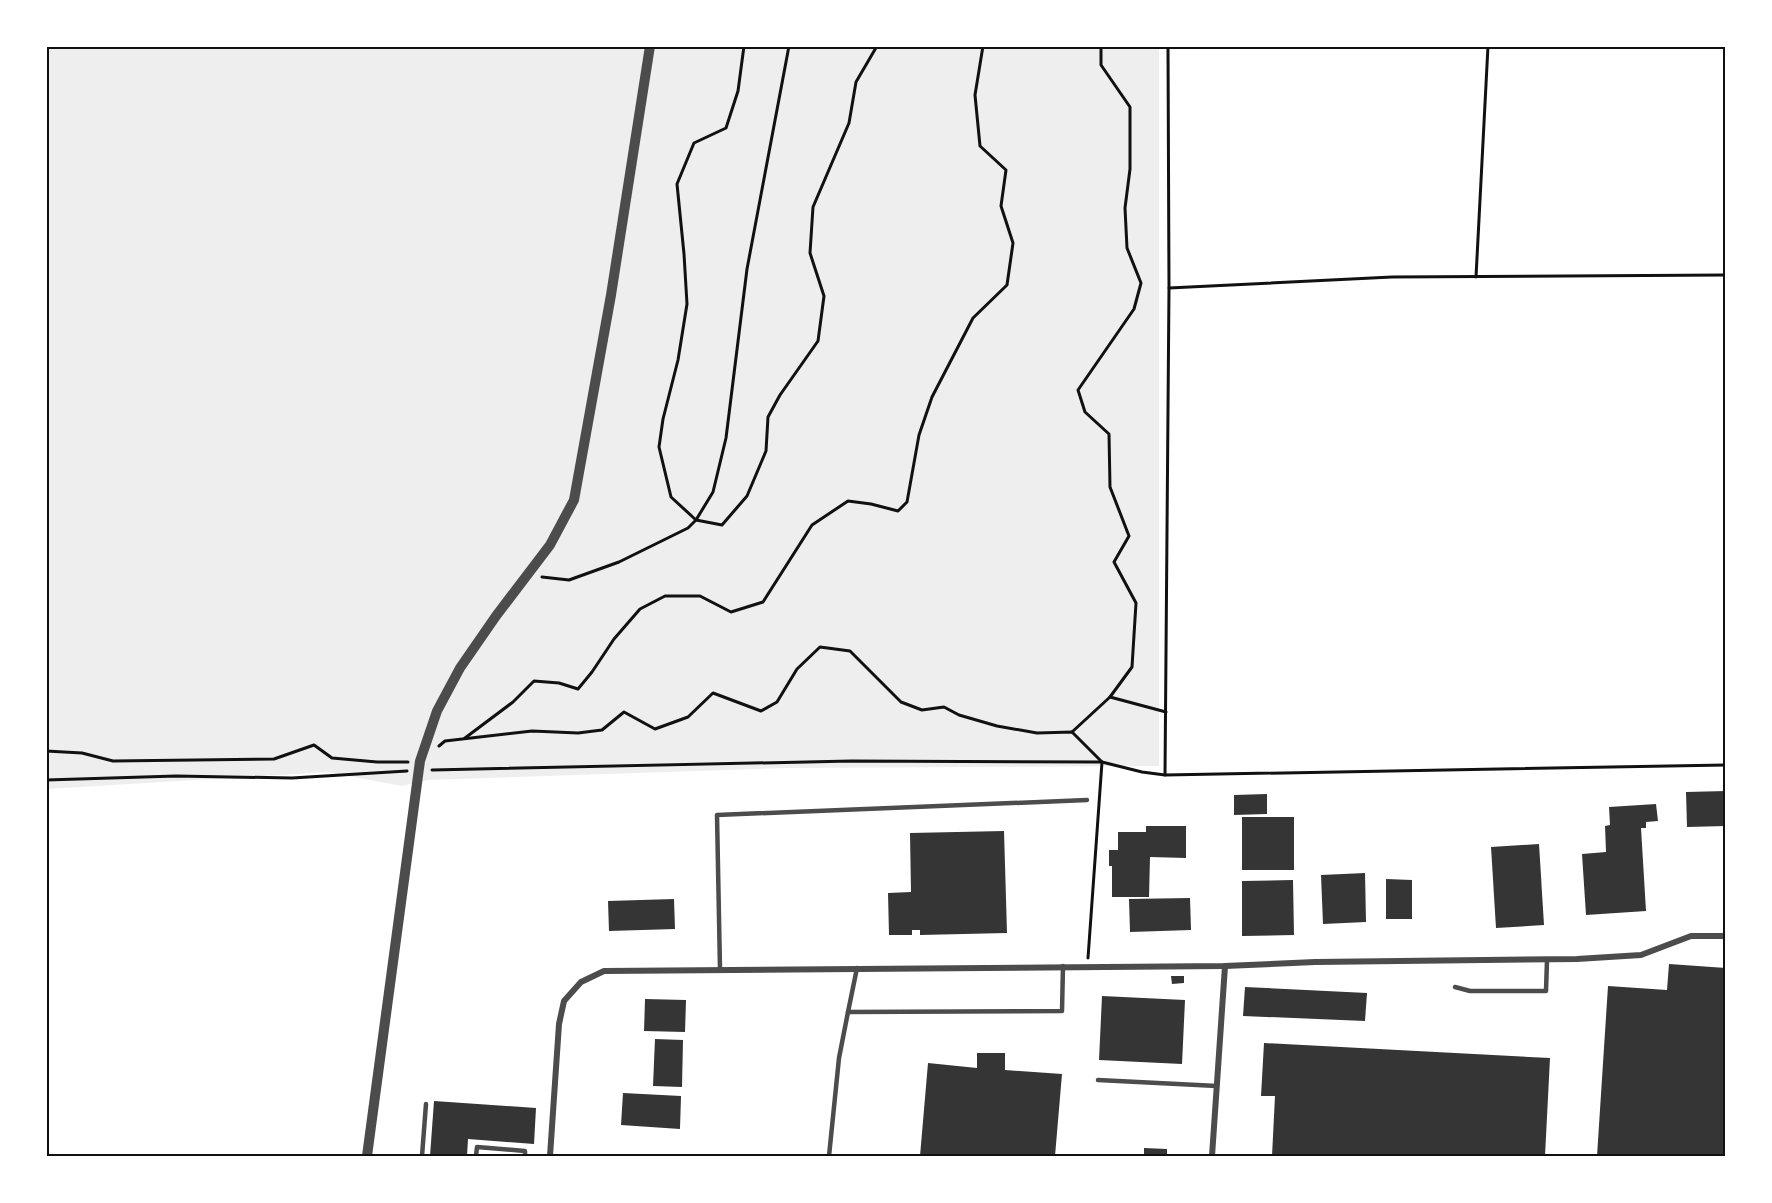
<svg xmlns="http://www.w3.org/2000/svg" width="1772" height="1203" font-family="'Open Sans',sans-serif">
  <rect width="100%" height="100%" fill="#fff"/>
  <path fill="#eee" d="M 47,47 L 1159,47 L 1159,766 L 787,768 L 427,780 L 402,786 L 327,772 L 47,789 Z"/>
  <g fill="#353535">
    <path d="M 1726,791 L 1726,826 L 1687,827 L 1686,792 Z"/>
    <path d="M 1267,794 L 1267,814 L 1234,815 L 1234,795 Z"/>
    <path d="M 1656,804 L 1658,821 L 1646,822 L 1646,828 L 1641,828 L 1646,911 L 1586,915 L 1582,854 L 1606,852 L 1605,826 L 1610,825 L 1609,807 Z"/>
    <rect x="1242" y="817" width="52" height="53"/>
    <path d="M 1146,826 L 1186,826 L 1186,858 L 1150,857 L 1149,897 L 1112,897 L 1112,866 L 1109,866 L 1109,850 L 1118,850 L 1118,832 L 1146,832 Z"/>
    <path d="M 1004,831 L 1007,933 L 920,935 L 920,930 L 912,930 L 912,935 L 889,935 L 888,893 L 911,892 L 910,833 Z"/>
    <path d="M 1539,844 L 1544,925 L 1496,928 L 1491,847 Z"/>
    <path d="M 1365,873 L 1366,922 L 1323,924 L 1321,875 Z"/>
    <path d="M 1386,879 L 1412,880 L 1412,919 L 1386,919 Z"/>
    <path d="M 1293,880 L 1294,935 L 1242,936 L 1242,881 Z"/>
    <path d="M 1190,898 L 1191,930 L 1130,932 L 1129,899 Z"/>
    <path d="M 674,899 L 675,929 L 609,931 L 608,901 Z"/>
    <path d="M 1669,964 L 1726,968 L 1726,1156 L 1597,1156 L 1608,986 L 1667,990 Z"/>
    <path d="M 1171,976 L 1184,976 L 1184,983 L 1172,984 Z"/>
    <path d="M 1245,987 L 1367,993 L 1365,1021 L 1243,1016 Z"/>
    <path d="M 1102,996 L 1185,1000 L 1182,1064 L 1099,1060 Z"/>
    <path d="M 645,999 L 686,1000 L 685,1032 L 644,1031 Z"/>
    <path d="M 655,1039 L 683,1040 L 682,1087 L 653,1086 Z"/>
    <path d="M 1264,1043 L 1550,1058 L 1545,1156 L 1272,1156 L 1275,1096 L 1261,1096 Z"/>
    <path d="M 977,1053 L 1005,1053 L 1005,1070 L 1062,1074 L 1055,1156 L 920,1156 L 928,1063 L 977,1068 Z"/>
    <path d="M 623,1093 L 681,1096 L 680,1129 L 621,1125 Z"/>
    <path d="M 434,1101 L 536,1108 L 534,1144 L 468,1139 L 467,1156 L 430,1156 Z"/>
    <path d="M 1144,1148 L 1167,1149 L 1167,1156 L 1144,1156 Z"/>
  </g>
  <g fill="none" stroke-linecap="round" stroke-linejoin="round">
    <g stroke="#111" stroke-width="3">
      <path d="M 744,46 L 738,91 L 726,128 L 694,143 L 677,184 L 684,254 L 687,304 L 678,360 L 663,419 L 659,447 L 671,497 L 696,520 L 722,525 L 747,496 L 766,451 L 768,417 L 780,395 L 818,341 L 824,296 L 810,253 L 813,207 L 849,123 L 856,82 L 877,46"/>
      <path d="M 1101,46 L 1101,65 L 1130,107 L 1130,169 L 1125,208 L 1127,248 L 1141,283 L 1134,309 L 1078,390 L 1085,412 L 1109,434 L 1110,487 L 1129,536 L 1114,562 L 1136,603 L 1132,667 L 1110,697 L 1166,712"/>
      <path d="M 1476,277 L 1488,46"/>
      <path d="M 1169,288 L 1392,277 L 1726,275"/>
      <path d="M 542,577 L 569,580 L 619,562 L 688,528 L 696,520 L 713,492 L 726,438 L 747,269 L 789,46"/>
      <path d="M 1072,732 L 1110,697"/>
      <path d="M 465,738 L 513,702 L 534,681 L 559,683 L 578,689 L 592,672 L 614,639 L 640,609 L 665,596 L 700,596 L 731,612 L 763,602 L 812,525 L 848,501 L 871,504 L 898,511 L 907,502 L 919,435 L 932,397 L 973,318 L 1007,285 L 1013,243 L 1001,206 L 1006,170 L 980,146 L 975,95 L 983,46"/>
      <path d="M 439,746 L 445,741 L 532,731 L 578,733 L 602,730 L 624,712 L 655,729 L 688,717 L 713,693 L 761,711 L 777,702 L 797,669 L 820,647 L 850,651 L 901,702 L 922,710 L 944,707 L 959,715 L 997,726 L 1037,733 L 1072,732 L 1102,762 L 1088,958"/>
      <path d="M 46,751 L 82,753 L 113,761 L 274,759 L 314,745 L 332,758 L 377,762 L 408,762"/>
      <path d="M 432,770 L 851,761 L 1102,762 L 1142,772 L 1165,775 L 1726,765"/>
      <path d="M 1165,775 L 1169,288 L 1168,46"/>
      <path d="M 46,780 L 176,776 L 292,778 L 407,771"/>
    </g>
    <g stroke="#4c4c4c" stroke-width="4.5">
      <path d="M 857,968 L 848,1012 L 1062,1011 L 1063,966"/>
      <path d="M 720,969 L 717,815 L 1087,800"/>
      <path d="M 1455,987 L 1470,991 L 1546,991 L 1547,960"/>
      <path d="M 1098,1080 L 1217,1086"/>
      <path d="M 422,1156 L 426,1104"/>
      <path d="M 476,1156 L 477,1147 L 525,1151 L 525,1156"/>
      <path d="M 829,1156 L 839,1058 L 848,1012"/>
    </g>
    <g stroke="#4c4c4c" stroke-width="6">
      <path d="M 550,1156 L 559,1024 L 564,1001 L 581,982 L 604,971 L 1225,966 L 1315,962 L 1577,959 L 1641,955 L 1691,936 L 1726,936"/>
      <path d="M 1212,1156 L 1225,966"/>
    </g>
    <path stroke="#4c4c4c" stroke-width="10" d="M 367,1156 L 420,761 L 437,711 L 460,668 L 496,616 L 550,545 L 574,500 L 611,295 L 650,46"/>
  </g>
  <rect width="1772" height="1203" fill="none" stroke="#ffffff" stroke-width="96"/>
  <rect x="48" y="48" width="1676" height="1107" fill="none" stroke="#111" stroke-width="2"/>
</svg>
